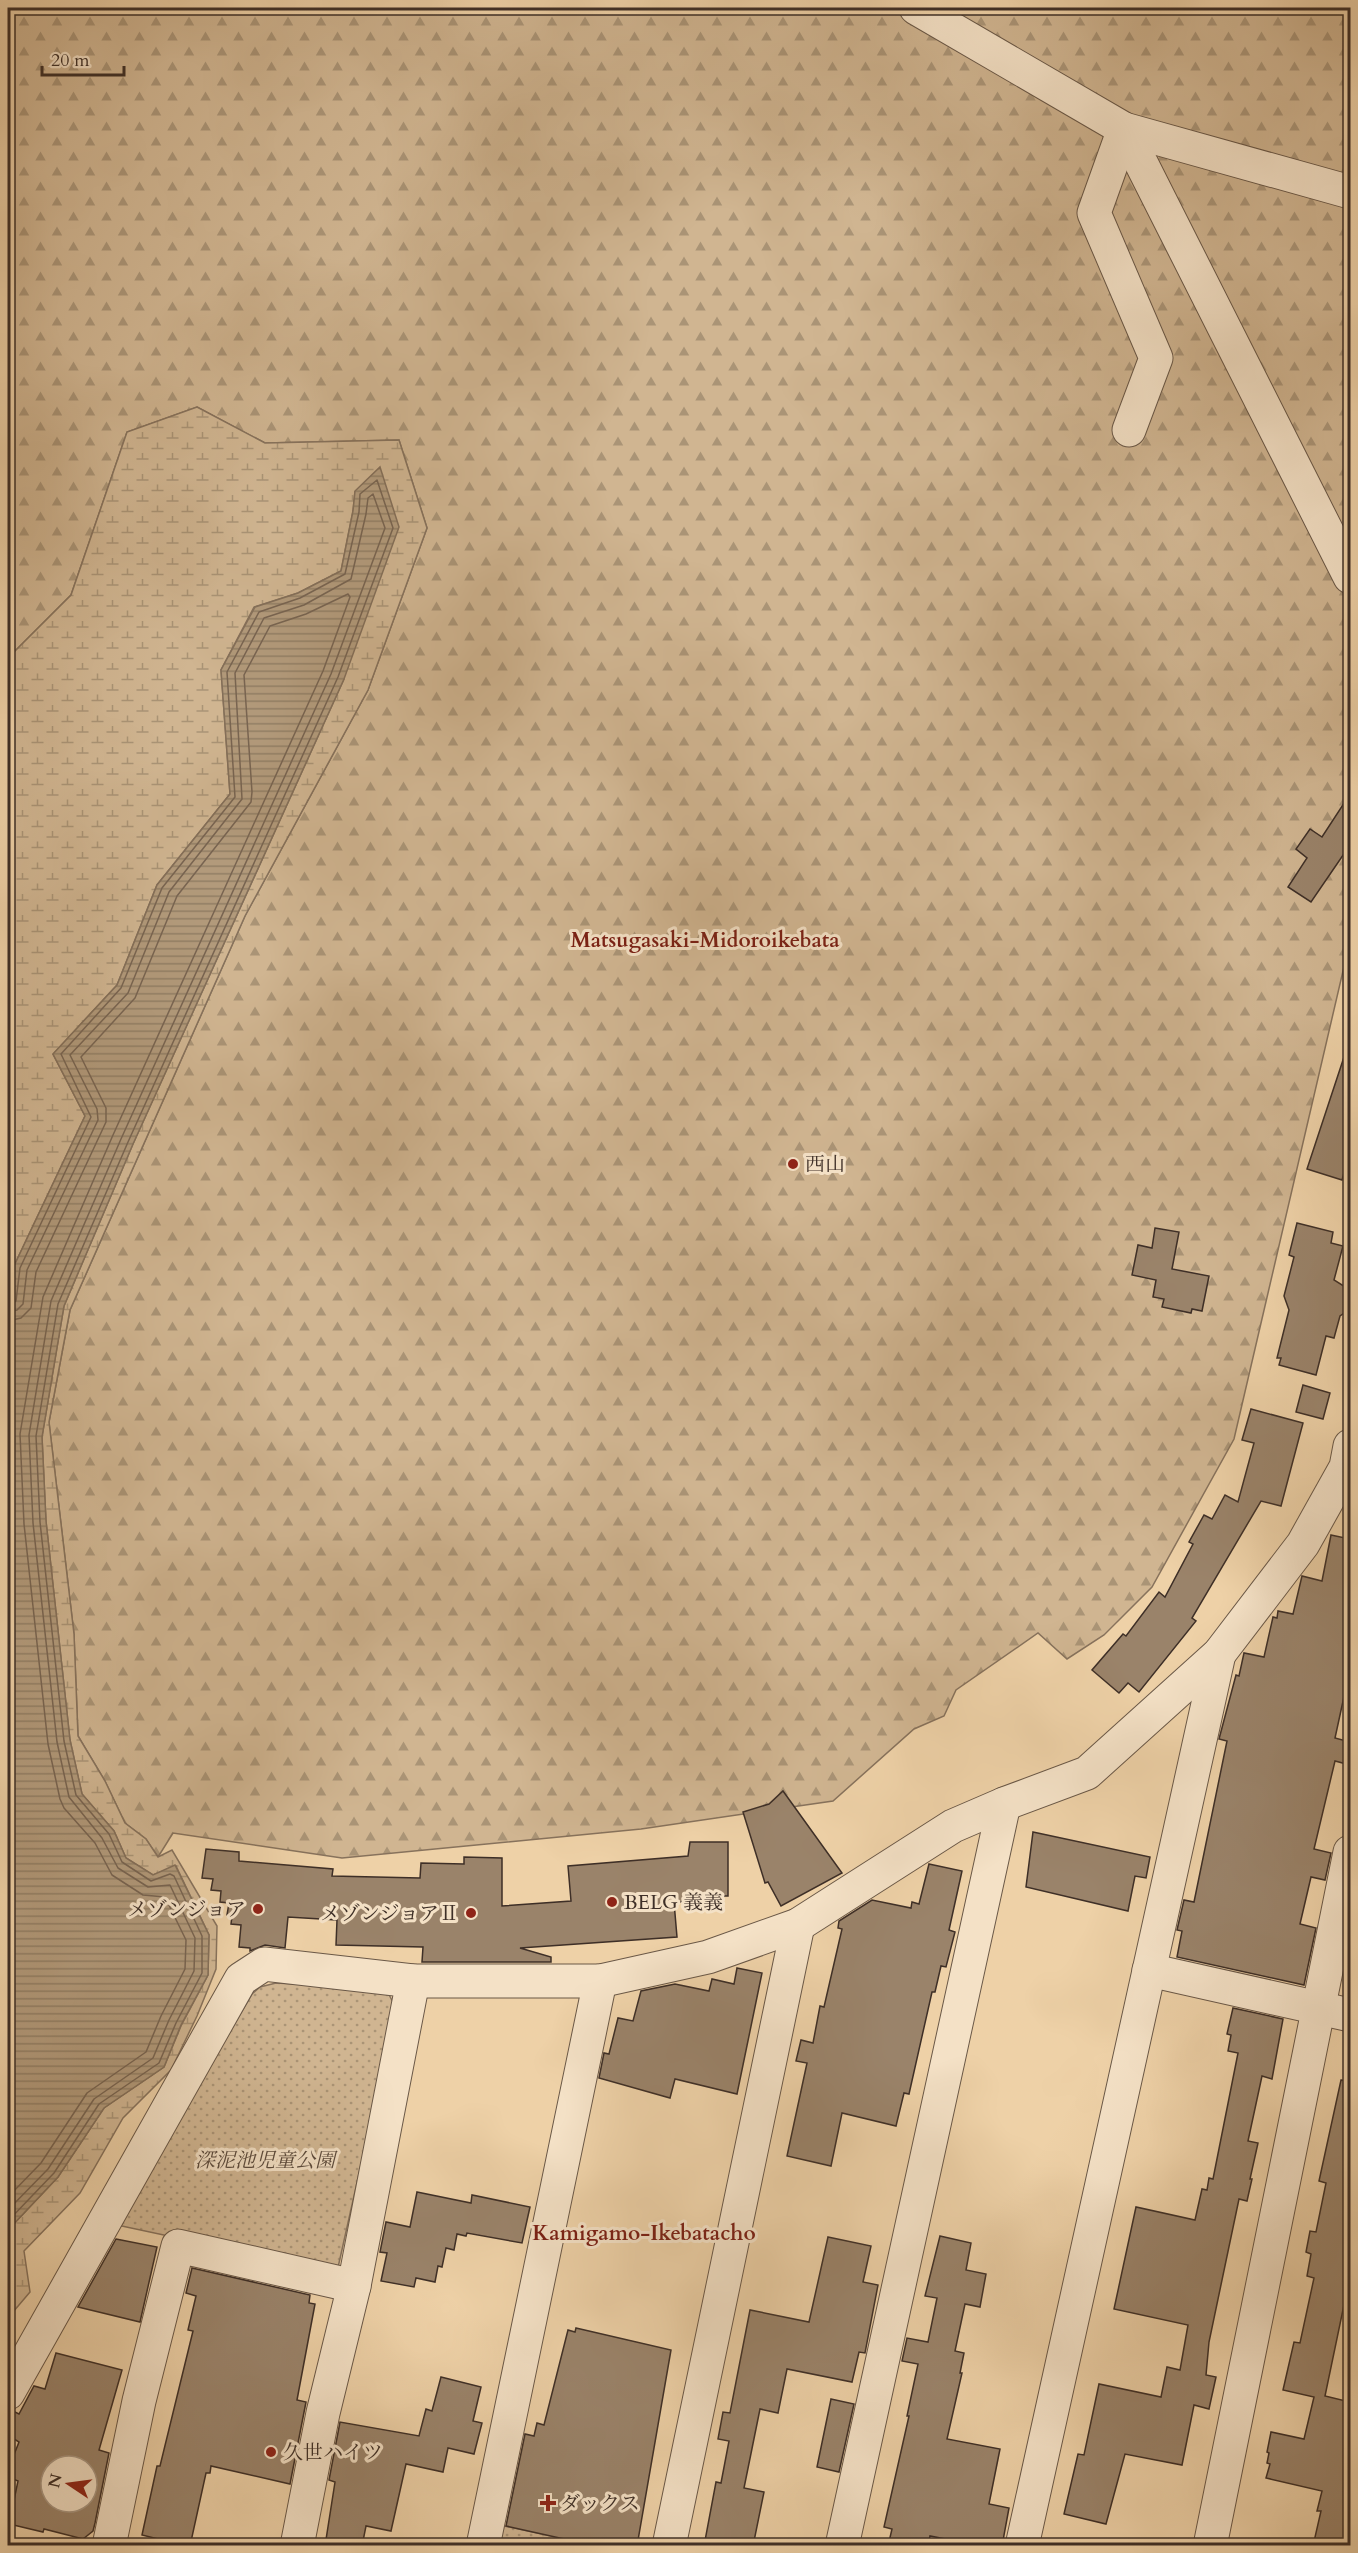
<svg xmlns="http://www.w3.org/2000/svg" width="1358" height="2553" font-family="Cardo,'Noto Serif JP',serif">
  <defs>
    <pattern id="forest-firs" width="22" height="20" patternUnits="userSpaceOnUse" patternTransform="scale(1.5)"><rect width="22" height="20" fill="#d0b591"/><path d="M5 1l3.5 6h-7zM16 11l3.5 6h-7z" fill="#aa9476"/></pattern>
    <pattern id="wetland-marsh" width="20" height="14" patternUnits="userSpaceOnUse" patternTransform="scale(1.5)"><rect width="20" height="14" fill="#d0b591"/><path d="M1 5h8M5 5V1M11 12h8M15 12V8" fill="none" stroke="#aa9476"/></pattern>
    <pattern id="park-dots" width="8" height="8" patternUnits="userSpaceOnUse" patternTransform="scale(1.5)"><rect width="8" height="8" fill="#d0b591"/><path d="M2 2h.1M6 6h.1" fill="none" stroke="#aa9476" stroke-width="1.8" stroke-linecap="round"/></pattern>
    <pattern id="water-rules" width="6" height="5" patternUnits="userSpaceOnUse" patternTransform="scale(1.5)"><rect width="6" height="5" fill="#b29a7b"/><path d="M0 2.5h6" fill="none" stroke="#927e65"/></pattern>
  </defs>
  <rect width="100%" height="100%" fill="#eed1a7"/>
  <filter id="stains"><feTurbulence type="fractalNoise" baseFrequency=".00333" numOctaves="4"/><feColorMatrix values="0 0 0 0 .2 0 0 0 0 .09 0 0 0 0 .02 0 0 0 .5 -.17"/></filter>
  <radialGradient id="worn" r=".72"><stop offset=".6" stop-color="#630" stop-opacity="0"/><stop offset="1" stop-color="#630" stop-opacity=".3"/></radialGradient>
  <path fill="url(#forest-firs)" stroke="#87725c" stroke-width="1.5" d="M 8,8 L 1350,8 L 1350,941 L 1234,1439 L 1152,1587 L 1104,1635 L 1067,1659 L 1038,1633 L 956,1690 L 944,1716 L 914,1729 L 833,1801 L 641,1829 L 342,1858 L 173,1833 L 158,1857 L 146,1839 L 125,1823 L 105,1781 L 78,1736 L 74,1634 L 49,1422 L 70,1310 L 245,916 L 368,690 L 427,528 L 399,440 L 265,443 L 197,407 L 127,432 L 71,595 L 8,658 Z"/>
  <path fill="url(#wetland-marsh)" stroke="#87725c" stroke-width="1.5" d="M 197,407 L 265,443 L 399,440 L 427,528 L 368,690 L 245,916 L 70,1310 L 49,1422 L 74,1634 L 78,1736 L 105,1781 L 125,1823 L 146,1839 L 158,1857 L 172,1850 L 217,1926 L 216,1969 L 197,2016 L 171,2070 L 123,2118 L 80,2193 L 24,2251 L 30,2292 L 8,2318 L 8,2230 L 58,2177 L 104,2108 L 164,2067 L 181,2026 L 208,1975 L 209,1935 L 176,1866 L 153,1875 L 126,1858 L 114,1831 L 82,1794 L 70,1740 L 46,1521 L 42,1437 L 64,1306 L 133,1144 L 344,679 L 355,491 L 353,511 L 341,571 L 298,593 L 254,607 L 221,670 L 230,794 L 157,885 L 117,985 L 53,1054 L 85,1116 L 14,1266 L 8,1328 L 8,658 L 71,595 L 127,432 Z"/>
  <g fill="url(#park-dots)" stroke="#87725c" stroke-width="1.5">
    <path d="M 276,1983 L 386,1989 L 396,2008 L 337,2272 L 117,2225 L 252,1994 L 260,1987 Z"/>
    <path d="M 504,2526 L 574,2541 L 573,2545 L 492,2546 Z"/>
  </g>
  <path fill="url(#water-rules)" stroke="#846f59" stroke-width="1.5" d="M 380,467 L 399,527 L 344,679 L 133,1144 L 64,1306 L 42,1437 L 46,1521 L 70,1740 L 82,1794 L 114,1831 L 126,1858 L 153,1875 L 175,1865 L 209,1935 L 208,1975 L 181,2025 L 164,2067 L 104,2108 L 58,2177 L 8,2230 L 8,1598 L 10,1595 L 8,1580 L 8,1328 L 14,1266 L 85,1116 L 53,1054 L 117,985 L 157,885 L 230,794 L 221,670 L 255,607 L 298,593 L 341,571 L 353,511 L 355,491 Z"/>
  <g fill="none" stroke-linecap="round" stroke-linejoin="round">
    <g stroke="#786451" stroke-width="1.5">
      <path d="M 8,1305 L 16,1301 L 20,1268 L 91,1117 L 61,1054 L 121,988 L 162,888 L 235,797 L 227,672 L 259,612 L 300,598 L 345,574 L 359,512 L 360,494 L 377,480 L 393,528 L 338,677 L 128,1142 L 58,1304 L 36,1436 L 40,1522 L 64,1741 L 76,1795 L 109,1834 L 122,1862 L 151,1881 L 170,1874 L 174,1876 L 202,1936 L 202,1973 L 176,2023 L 159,2063 L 99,2104 L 54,2173 L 8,2221"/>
      <path d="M 8,1312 L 17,1310 L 23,1304 L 27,1270 L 98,1120 L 97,1109 L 70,1055 L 128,993 L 169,892 L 242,799 L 235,673 L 264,618 L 304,605 L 351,579 L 366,514 L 368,498 L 373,494 L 385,528 L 331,674 L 121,1139 L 51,1301 L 29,1435 L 33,1523 L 57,1742 L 69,1797 L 102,1838 L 118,1868 L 148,1887 L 170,1885 L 195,1938 L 194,1971 L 169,2020 L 153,2058 L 94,2099 L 48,2169 L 8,2210"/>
      <path d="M 8,1321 L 21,1318 L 31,1308 L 36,1272 L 106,1122 L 106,1108 L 81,1057 L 135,998 L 177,896 L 251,802 L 252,792 L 244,675 L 270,626 L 306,614 L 348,594 L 350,597 L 323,671 L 113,1135 L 43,1297 L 20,1434 L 24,1524 L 48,1744 L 60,1799 L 64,1808 L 95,1843 L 112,1875 L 143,1895 L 165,1897 L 186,1940 L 185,1969 L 161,2016 L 146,2052 L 87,2093 L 41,2163 L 8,2197"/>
    </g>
  </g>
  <g fill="#9a836a" stroke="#3e2f27" stroke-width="1.5" fill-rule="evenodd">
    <path d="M 1350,794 L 1350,845 L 1311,902 L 1288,887 L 1307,858 L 1296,849 L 1310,829 L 1322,837 Z"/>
    <path d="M 1346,1051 L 1350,1052 L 1350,1151 L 1342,1180 L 1307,1169 Z"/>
    <path d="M 1297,1223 L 1333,1232 L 1331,1243 L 1343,1246 L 1334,1280 L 1350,1290 L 1350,1309 L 1340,1316 L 1334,1338 L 1326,1336 L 1316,1375 L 1279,1365 L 1281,1358 L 1277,1358 L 1289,1310 L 1284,1296 L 1294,1257 L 1289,1255 Z"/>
    <path d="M 1155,1228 L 1179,1232 L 1172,1269 L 1209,1276 L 1202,1311 L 1192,1309 L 1191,1313 L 1162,1307 L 1164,1299 L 1153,1297 L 1156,1280 L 1132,1275 L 1138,1245 L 1152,1248 Z"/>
    <path d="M 1303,1385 L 1330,1393 L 1323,1419 L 1296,1412 Z"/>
    <path d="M 1251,1409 L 1303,1423 L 1281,1506 L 1261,1501 L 1192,1618 L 1196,1621 L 1139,1692 L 1128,1683 L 1119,1693 L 1092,1670 L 1123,1634 L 1126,1636 L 1159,1592 L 1165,1597 L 1193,1544 L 1189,1542 L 1204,1515 L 1212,1519 L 1225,1495 L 1238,1502 L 1254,1443 L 1242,1440 Z"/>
    <path d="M 1331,1535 L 1350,1539 L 1350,1693 L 1345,1692 L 1335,1738 L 1350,1742 L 1350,1765 L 1335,1761 L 1314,1849 L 1331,1853 L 1325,1880 L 1311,1877 L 1300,1924 L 1316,1928 L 1304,1985 L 1177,1957 L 1182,1931 L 1177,1930 L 1184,1900 L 1194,1902 L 1227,1741 L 1219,1739 L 1236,1675 L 1239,1676 L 1244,1653 L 1264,1657 L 1273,1617 L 1277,1618 L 1278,1611 L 1293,1614 L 1302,1576 L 1322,1581 Z"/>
    <path d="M 783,1791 L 842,1873 L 781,1906 L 768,1882 L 765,1883 L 743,1812 L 769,1804 Z"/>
    <path d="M 1033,1832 L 1150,1857 L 1146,1878 L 1135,1876 L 1128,1911 L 1026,1887 Z"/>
    <path d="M 690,1842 L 728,1842 L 728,1896 L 707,1896 L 707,1902 L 674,1902 L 677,1937 L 520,1948 L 551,1957 L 551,1962 L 422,1962 L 423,1947 L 336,1945 L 337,1920 L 288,1917 L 285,1948 L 265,1945 L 250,1951 L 250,1948 L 239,1947 L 241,1925 L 231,1924 L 232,1916 L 227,1915 L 229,1903 L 220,1902 L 221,1891 L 211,1890 L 213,1879 L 202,1878 L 206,1849 L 239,1852 L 239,1861 L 333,1869 L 332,1876 L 420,1878 L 421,1863 L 464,1864 L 464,1857 L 502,1858 L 502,1906 L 571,1901 L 568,1866 L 688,1856 Z"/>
    <path d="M 929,1864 L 962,1871 L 949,1930 L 955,1932 L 946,1967 L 941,1966 L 935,1992 L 932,1992 L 909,2094 L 904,2093 L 896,2126 L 842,2113 L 831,2166 L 787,2156 L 807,2063 L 796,2061 L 801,2040 L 813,2043 L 820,2006 L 824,2007 L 842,1929 L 838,1928 L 839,1921 L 872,1900 L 911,1908 L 912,1902 L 919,1904 Z"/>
    <path d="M 737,1968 L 762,1973 L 737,2094 L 675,2079 L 670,2098 L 599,2078 L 604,2053 L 609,2054 L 618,2018 L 633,2021 L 641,1991 L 675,1984 L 709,1991 L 712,1979 L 734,1984 Z"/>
    <path d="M 1233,2008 L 1283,2019 L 1272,2079 L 1262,2076 L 1248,2141 L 1258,2143 L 1250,2179 L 1252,2179 L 1247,2201 L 1239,2199 L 1209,2342 L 1206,2375 L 1216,2377 L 1209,2409 L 1194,2405 L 1182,2465 L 1125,2454 L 1106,2524 L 1064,2514 L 1078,2454 L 1084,2455 L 1099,2384 L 1161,2397 L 1167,2367 L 1180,2370 L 1188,2325 L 1114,2309 L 1136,2207 L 1195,2220 L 1202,2189 L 1207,2190 L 1209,2178 L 1213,2179 L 1238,2053 L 1228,2051 L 1231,2035 L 1227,2034 Z"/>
    <path d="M 1341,2080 L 1350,2081 L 1350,2276 L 1325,2396 L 1350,2402 L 1350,2546 L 1313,2546 L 1321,2511 L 1317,2511 L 1322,2491 L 1266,2478 L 1270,2464 L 1267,2463 L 1269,2453 L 1267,2452 L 1271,2432 L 1304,2439 L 1314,2397 L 1283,2390 L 1294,2342 L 1300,2343 L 1314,2278 L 1307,2276 L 1311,2254 L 1306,2252 L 1310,2231 L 1316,2232 L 1326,2183 L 1319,2181 Z"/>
    <path d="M 417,2192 L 471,2203 L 472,2195 L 530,2207 L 522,2243 L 467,2233 L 466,2236 L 457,2234 L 454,2250 L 446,2248 L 442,2267 L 438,2266 L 435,2282 L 416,2278 L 414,2287 L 381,2281 L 387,2253 L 380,2252 L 386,2222 L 410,2227 Z"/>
    <path d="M 940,2236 L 971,2243 L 966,2270 L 986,2274 L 980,2307 L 965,2304 L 955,2351 L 964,2353 L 960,2373 L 962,2373 L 947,2439 L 1000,2449 L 989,2504 L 1009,2508 L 1002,2546 L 980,2546 L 930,2536 L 928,2546 L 888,2546 L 892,2529 L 884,2527 L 909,2416 L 907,2416 L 918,2364 L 902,2361 L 907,2338 L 928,2342 L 937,2298 L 925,2296 Z"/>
    <path d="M 828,2237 L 871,2246 L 863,2282 L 878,2285 L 865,2353 L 859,2352 L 852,2382 L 787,2369 L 778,2413 L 760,2409 L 744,2488 L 764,2492 L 753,2546 L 704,2546 L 716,2482 L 721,2483 L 729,2441 L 718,2439 L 723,2412 L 730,2413 L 750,2310 L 809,2322 Z"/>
    <path d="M 116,2239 L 157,2247 L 140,2322 L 78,2307 Z"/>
    <path d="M 192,2268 L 310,2295 L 309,2303 L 315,2304 L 297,2400 L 306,2402 L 290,2484 L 211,2466 L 210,2473 L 206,2473 L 190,2546 L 186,2546 L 142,2535 L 157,2466 L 160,2466 L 193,2331 L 188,2330 L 196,2296 L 186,2293 Z"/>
    <path d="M 576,2328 L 671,2350 L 637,2546 L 577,2546 L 578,2542 L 506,2526 L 525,2434 L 534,2436 L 537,2423 L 544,2425 L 568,2330 L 575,2332 Z"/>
    <path d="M 56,2353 L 122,2370 L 99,2450 L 109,2453 L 95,2523 L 93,2531 L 83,2539 L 44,2529 L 43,2532 L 9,2524 L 18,2481 L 8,2477 L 8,2470 L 19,2442 L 8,2435 L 8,2412 L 13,2411 L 19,2414 L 34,2386 L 45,2389 ZM 51,2466 L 87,2466 L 87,2502 L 51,2502 Z"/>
    <path d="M 441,2377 L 481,2387 L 473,2421 L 482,2423 L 474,2454 L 448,2448 L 443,2472 L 406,2464 L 391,2531 L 366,2526 L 362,2546 L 325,2546 L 335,2482 L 329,2480 L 340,2422 L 419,2436 L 426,2409 L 432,2411 Z"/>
    <path d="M 831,2399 L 854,2404 L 839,2472 L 817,2467 Z"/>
  </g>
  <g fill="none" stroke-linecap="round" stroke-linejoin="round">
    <defs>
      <g id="minor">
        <path d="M 916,8 L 1124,129 L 1350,192"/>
        <path d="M 1124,129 L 1350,577"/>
        <path d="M 1124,129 L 1094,213 L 1156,358 L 1129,430"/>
        <path d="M 1149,1970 L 1350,2015"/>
        <path d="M 8,2393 L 241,1979 L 264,1964 L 413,1981 L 600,1981 L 708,1957 L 798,1925 L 953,1826 L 1004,1804 L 1087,1773 L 1219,1654 L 1303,1544 L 1346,1467 L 1350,1446"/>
        <path d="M 109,2546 L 139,2401 L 178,2246 L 354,2286"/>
        <path d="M 297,2546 L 323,2413 L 354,2286 L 413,1981"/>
        <path d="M 483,2546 L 600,1981"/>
        <path d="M 669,2546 L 798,1925"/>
        <path d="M 842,2546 L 1004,1804"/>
        <path d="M 1022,2546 L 1219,1654"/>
        <path d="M 1210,2546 L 1350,1852"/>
      </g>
    </defs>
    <use href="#minor" stroke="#6a5847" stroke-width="35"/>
    <use href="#minor" stroke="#f4e1c6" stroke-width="33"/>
  </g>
  <g fill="#8f2418" stroke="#f4e1c6" stroke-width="2">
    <circle cx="793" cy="1164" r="6"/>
    <circle cx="612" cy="1902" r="6"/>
    <circle cx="258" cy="1909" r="6"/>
    <circle cx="471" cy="1913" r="6"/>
    <circle cx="271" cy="2452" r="6"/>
    <path d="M545 2494h6v6h6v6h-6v6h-6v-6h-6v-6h6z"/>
  </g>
  <g text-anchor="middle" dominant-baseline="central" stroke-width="6" stroke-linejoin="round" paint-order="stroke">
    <g font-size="20" fill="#3e2f27" stroke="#f4e1c6" text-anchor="start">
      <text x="805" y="1164">西山</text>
      <text x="624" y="1902">BELG 義義</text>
      <text x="246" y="1909" text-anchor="end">メゾンジョア</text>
      <text x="459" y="1913" text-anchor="end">メゾンジョアⅡ</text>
      <text x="283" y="2452">久世ハイツ</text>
      <text x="560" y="2503">ダックス</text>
    </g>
    <g font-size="20" font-style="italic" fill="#5b4a3c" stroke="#f4e1c6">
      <text x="265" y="2160">深泥池児童公園</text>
    </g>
    <g font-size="21" font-weight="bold" fill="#7a1f14" stroke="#f4e1c6">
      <text x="705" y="940">Matsugasaki-Midoroikebata</text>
      <text x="644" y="2233">Kamigamo-Ikebatacho</text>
    </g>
  </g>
  <rect width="1358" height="2553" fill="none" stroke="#eed1a7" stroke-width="30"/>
  <rect x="9" y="9" width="1340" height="2535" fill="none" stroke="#3e2f27" stroke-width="3"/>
  <rect x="15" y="15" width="1328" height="2523" fill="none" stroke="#3e2f27" stroke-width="1.5"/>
  <g transform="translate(69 2484) rotate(283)"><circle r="28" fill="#f4e1c6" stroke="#ab9a86" stroke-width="1.5"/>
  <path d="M0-4.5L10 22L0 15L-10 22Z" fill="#8f2418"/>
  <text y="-9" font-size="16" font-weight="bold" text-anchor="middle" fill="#3e2f27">N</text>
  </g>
  <path d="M42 66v9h82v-9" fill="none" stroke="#3e2f27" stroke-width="3"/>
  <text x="51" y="66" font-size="18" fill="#3e2f27" stroke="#f4e1c6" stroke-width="4.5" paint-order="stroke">20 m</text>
  <rect width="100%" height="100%" filter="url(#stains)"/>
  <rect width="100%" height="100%" fill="url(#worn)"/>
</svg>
